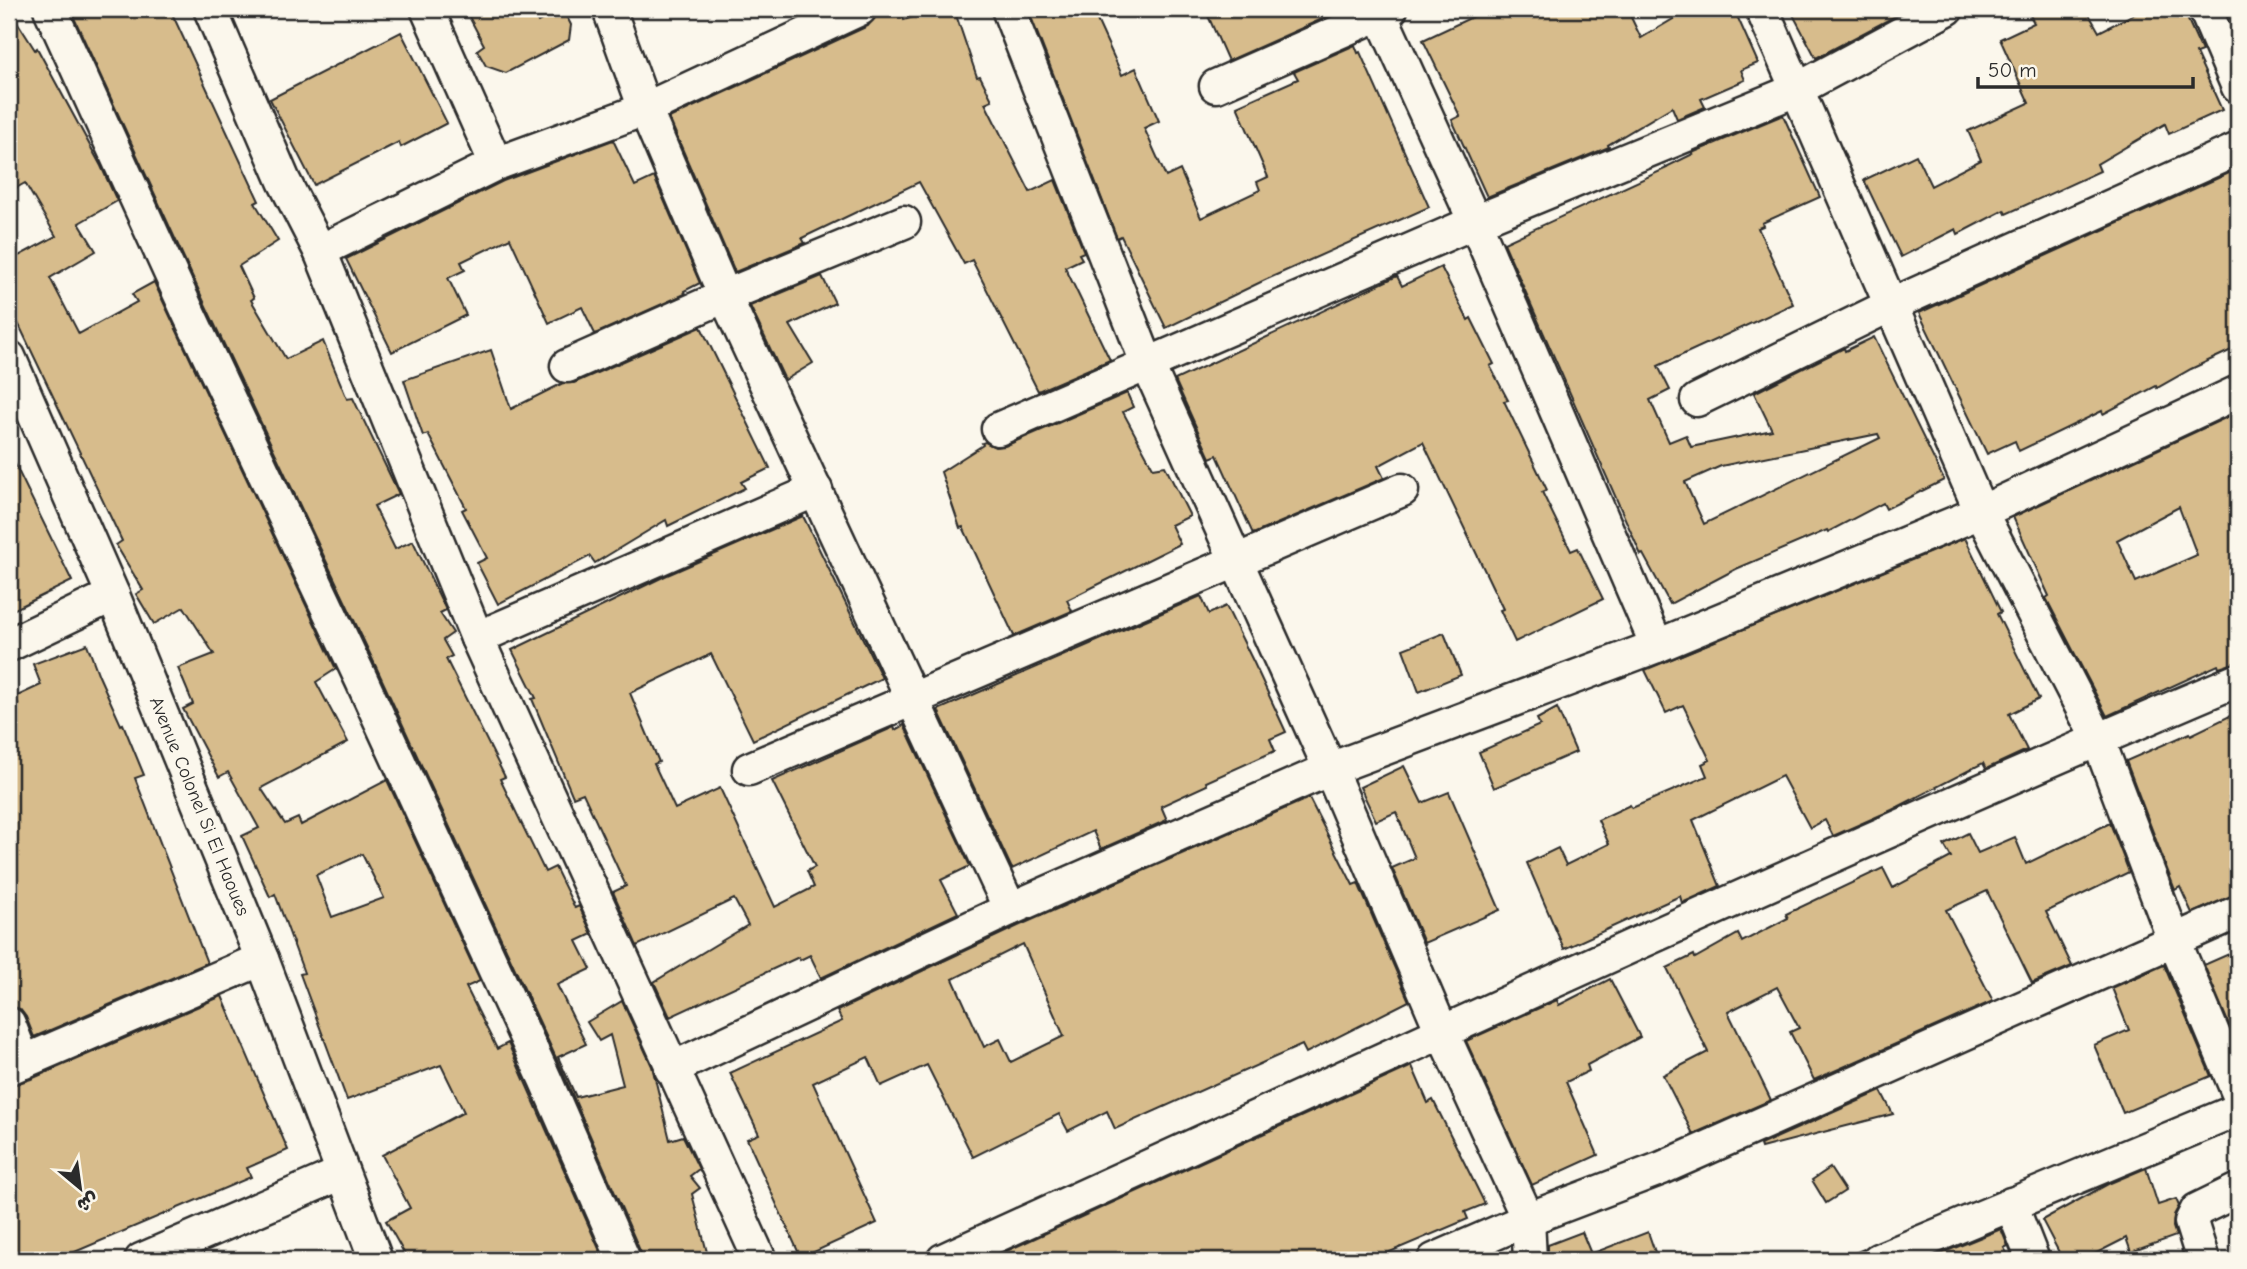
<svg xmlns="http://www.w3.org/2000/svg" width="2247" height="1269" font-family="'Comic Neue','Playpen Sans Arabic',sans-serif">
  <rect width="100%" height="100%" fill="#fbf7ec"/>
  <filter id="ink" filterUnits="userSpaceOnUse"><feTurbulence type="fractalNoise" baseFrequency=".0143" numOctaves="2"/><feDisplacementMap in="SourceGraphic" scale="14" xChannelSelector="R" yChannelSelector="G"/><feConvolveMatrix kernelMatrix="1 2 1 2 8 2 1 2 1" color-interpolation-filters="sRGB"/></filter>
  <g filter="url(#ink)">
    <g fill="#d7bc8c" stroke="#2b2b2b" stroke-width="2" fill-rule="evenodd">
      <path d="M 9,9 L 35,50 L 37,48 L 101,166 L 117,201 L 79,223 L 96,251 L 50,278 L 79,334 L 137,302 L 132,294 L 154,282 L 336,669 L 316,682 L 348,742 L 261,788 L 285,824 L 298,818 L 301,825 L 387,780 L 480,981 L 466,987 L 497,1049 L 508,1043 L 604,1260 L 408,1260 L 386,1221 L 410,1208 L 382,1155 L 464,1112 L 441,1065 L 347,1100 L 300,974 L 304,973 L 275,894 L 270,897 L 242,836 L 259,828 L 228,772 L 219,777 L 183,709 L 193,704 L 178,668 L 214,654 L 184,607 L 154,624 L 136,594 L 143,590 L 116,545 L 122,541 L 9,304 L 9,261 L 56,236 L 25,183 L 9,192 ZM 362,854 L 384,898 L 332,917 L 316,875 Z"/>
      <path d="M 70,9 L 170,9 L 259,201 L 255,203 L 278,241 L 239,266 L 254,298 L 251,300 L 286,359 L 323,341 L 347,399 L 353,398 L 399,494 L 374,506 L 395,549 L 413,541 L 446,610 L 440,613 L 453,633 L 443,640 L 452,656 L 446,659 L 505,777 L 500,779 L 545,872 L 555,867 L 575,908 L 579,906 L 592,934 L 577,941 L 591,969 L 557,985 L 586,1044 L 558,1057 L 576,1097 L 623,1085 L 610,1035 L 599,1041 L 587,1022 L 622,1001 L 652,1066 L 670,1140 L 683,1136 L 699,1169 L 690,1176 L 700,1188 L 692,1194 L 709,1260 L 642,1260 L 641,1253 L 562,1071 L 378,671 L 205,304 Z"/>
      <path d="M 465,9 L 531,9 L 538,22 L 563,9 L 571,25 L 569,40 L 506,73 L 486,66 L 477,50 L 484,45 Z"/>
      <path d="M 901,9 L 904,20 L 938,9 L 954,9 L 977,77 L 980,76 L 992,100 L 985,103 L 1030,192 L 1055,180 L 1084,252 L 1079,254 L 1082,259 L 1065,267 L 1110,360 L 1038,391 L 972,260 L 964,264 L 919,182 L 802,238 L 805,243 L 735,272 L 669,118 L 868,26 L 876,16 Z"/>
      <path d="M 1028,9 L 1092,9 L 1122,75 L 1136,68 L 1159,121 L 1144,128 L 1166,177 L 1180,170 L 1201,218 L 1260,190 L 1257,182 L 1268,177 L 1237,106 L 1298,79 L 1294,72 L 1355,45 L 1358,53 L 1360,52 L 1429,207 L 1265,280 L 1166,328 L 1121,236 L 1117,238 Z"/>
      <path d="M 1205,9 L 1339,9 L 1340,11 L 1228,61 Z"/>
      <path d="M 1489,9 L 1627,9 L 1641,38 L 1690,9 L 1734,9 L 1758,63 L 1741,70 L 1745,80 L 1701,99 L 1705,107 L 1677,119 L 1672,107 L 1608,145 L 1609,147 L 1487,197 L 1452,120 L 1460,116 L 1423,40 Z"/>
      <path d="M 1790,9 L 1909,9 L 1816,58 Z"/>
      <path d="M 2027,9 L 2086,9 L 2099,32 L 2144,9 L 2183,9 L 2202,51 L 2196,53 L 2222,110 L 2169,134 L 2165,124 L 2097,164 L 2100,171 L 2006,214 L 2004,210 L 1958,234 L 1956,229 L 1901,257 L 1864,180 L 1916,155 L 1931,186 L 1981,160 L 1968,131 L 2029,103 L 2000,39 L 2034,23 Z"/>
      <path d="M 401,32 L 447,123 L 401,147 L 399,142 L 314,185 L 270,99 Z"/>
      <path d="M 1783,115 L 1820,197 L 1762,223 L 1763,226 L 1758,228 L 1793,304 L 1658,366 L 1670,390 L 1650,400 L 1669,442 L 1686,435 L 1691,447 L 1772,430 L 1754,393 L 1844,348 L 1845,351 L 1874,337 L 1944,480 L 1886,509 L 1883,503 L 1828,532 L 1827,530 L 1736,569 L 1670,604 L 1643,554 L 1641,555 L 1504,243 L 1667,168 L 1666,167 L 1693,154 L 1692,153 ZM 1878,434 L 1880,438 L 1704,524 L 1685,482 L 1721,466 Z"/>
      <path d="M 613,140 L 635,186 L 654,177 L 700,283 L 684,291 L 685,294 L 595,334 L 582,307 L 549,323 L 510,238 L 461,262 L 465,270 L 448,278 L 466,315 L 392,352 L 346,259 L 503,181 Z"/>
      <path d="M 2238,169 L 2238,347 L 2191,369 L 2157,388 L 2156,386 L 2103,414 L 2102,411 L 2019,451 L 2015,441 L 1987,454 L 1919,313 Z"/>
      <path d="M 1441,267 L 1468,320 L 1471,318 L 1494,364 L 1490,366 L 1508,400 L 1504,401 L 1547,490 L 1542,492 L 1571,551 L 1578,548 L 1603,599 L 1515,642 L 1500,610 L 1503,609 L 1423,442 L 1378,466 L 1384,478 L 1253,534 L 1217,455 L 1210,458 L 1175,380 L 1397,276 L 1402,286 Z"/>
      <path d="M 822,276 L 835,303 L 790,325 L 813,363 L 785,380 L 750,306 Z"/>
      <path d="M 701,327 L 770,468 L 741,482 L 745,488 L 668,526 L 666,520 L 595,563 L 590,556 L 498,604 L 477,563 L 487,558 L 462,510 L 466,508 L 428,434 L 423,436 L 404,380 L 491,350 L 511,409 L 563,383 L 574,383 Z"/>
      <path d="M 1127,393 L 1133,407 L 1123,412 L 1153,468 L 1165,466 L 1190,516 L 1171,525 L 1180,544 L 1067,600 L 1072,611 L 1014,636 L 963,527 L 960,528 L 941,472 L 983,445 L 982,443 L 985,442 L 995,447 L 1005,446 Z"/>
      <path d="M 2238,412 L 2238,662 L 2219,668 L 2218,665 L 2107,716 L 2046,598 L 2049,596 L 2013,517 ZM 2179,507 L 2197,555 L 2136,582 L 2117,540 Z"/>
      <path d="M 9,452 L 72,581 L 9,612 Z"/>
      <path d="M 803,516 L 882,678 L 753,740 L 711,654 L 630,693 L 659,762 L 654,764 L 675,809 L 720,788 L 775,907 L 814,887 L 807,871 L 815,867 L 772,781 L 894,727 L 895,730 L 904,725 L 970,866 L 941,880 L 958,913 L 821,978 L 810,955 L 800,960 L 799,957 L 670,1017 L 654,982 L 748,925 L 734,899 L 637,946 L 613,892 L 626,886 L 583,793 L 573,797 L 532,699 L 536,698 L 512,650 L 665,576 Z"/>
      <path d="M 1965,538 L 2001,612 L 1997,614 L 2039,699 L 2009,714 L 2027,750 L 1986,769 L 1983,763 L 1892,810 L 1833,836 L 1825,820 L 1810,828 L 1782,776 L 1693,820 L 1720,886 L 1682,903 L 1680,896 L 1564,949 L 1527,863 L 1558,848 L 1566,865 L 1609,844 L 1598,820 L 1630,805 L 1632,808 L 1707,776 L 1702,764 L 1710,760 L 1683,705 L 1666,713 L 1645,670 Z"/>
      <path d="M 1201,596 L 1209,614 L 1226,606 L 1254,663 L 1286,732 L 1270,739 L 1275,751 L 1206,782 L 1207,785 L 1161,806 L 1167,820 L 1101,849 L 1093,831 L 1012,869 L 938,710 Z"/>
      <path d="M 1444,633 L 1461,675 L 1419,692 L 1403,649 Z"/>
      <path d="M 87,644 L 99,676 L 121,725 L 123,724 L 144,775 L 135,778 L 207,963 L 34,1037 L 26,1017 L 20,1009 L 11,1006 L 9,1001 L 9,708 L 18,704 L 15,697 L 41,685 L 33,664 Z"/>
      <path d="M 1557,708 L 1576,752 L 1494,788 L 1479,752 L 1540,725 L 1537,719 Z"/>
      <path d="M 2238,712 L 2238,794 L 2229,798 L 2238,820 L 2238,894 L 2192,913 L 2180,887 L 2175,890 L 2126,761 L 2190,733 L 2191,735 Z"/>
      <path d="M 1404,766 L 1422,803 L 1449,792 L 1500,910 L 1424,943 L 1392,868 L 1415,858 L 1396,812 L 1376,821 L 1360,787 Z"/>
      <path d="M 1309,798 L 1353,885 L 1358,883 L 1409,1001 L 1306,1053 L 1302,1045 L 1115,1129 L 1107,1111 L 1068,1131 L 1059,1114 L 973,1157 L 927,1065 L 881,1086 L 868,1057 L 813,1083 L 877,1223 L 801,1258 L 747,1139 L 759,1134 L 730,1073 L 842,1021 L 837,1011 L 1018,926 ZM 1023,944 L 1064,1036 L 1011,1062 L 1000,1039 L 984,1047 L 953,979 Z"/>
      <path d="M 2110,823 L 2129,872 L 2046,912 L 2072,966 L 2032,983 L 1987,891 L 1946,910 L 1993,1001 L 1814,1080 L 1790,1032 L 1799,1028 L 1777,987 L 1728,1012 L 1771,1100 L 1693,1134 L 1663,1075 L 1708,1052 L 1667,968 L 1694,955 L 1695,958 L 1738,934 L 1742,942 L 1788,918 L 1786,914 L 1883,868 L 1893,888 L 1951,857 L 1944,845 L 1968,833 L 1978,853 L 2015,837 L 2026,864 Z"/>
      <path d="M 2238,950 L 2238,1046 L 2204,965 Z"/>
      <path d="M 2164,965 L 2211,1076 L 2123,1113 L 2094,1045 L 2129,1030 L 2112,988 Z"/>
      <path d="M 1610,979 L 1640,1037 L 1587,1065 L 1589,1071 L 1566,1082 L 1598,1155 L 1532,1185 L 1466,1041 L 1557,1000 L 1559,1005 Z"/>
      <path d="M 222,996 L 288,1150 L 247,1168 L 251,1177 L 56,1260 L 19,1260 L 15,1251 L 9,1255 L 9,1086 L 31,1079 Z"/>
      <path d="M 1412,1066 L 1428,1103 L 1433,1100 L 1485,1204 L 1465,1212 L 1468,1219 L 1371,1260 L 987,1260 Z"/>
      <path d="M 1881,1091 L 1893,1114 L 1761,1148 L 1760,1145 Z"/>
      <path d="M 1830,1168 L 1845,1191 L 1826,1203 L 1812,1180 Z"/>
      <path d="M 2146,1168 L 2158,1205 L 2176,1199 L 2179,1206 L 2174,1215 L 2173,1227 L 2176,1236 L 2131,1252 L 2126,1238 L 2083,1260 L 2063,1260 L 2042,1220 L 2108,1184 Z"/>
      <path d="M 2001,1229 L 2008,1246 L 2004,1248 L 2011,1260 L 1925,1260 Z"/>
      <path d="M 1582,1232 L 1591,1254 L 1648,1232 L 1656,1255 L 1642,1260 L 1548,1260 L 1548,1245 Z"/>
      <path d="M 1864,1249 L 1860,1260 L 1837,1260 Z"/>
    </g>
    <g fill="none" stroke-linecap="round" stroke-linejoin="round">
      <defs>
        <g id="minor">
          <path d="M 50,9 L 188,312 L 361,679 L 545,1079 L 624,1260"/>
          <path d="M 210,9 L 284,181 L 320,251 L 477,638 L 760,1260"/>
          <path d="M 427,9 L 496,164"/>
          <path d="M 609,9 L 645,109 L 725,296 L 1010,909"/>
          <path d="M 1008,9 L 1147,363 L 1330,769 L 1442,1032 L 1528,1219 L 1530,1260"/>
          <path d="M 1378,9 L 1475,222 L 1657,646"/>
          <path d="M 1762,9 L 1981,512 L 2098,739 L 2174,940 L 2238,1093"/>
          <path d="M 2205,9 L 2238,87"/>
          <path d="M 1216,86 L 1391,9"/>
          <path d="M 320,251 L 496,164 L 645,109 L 860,9"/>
          <path id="s1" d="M 9,357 L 113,595 L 262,959 L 376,1260"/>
          <path d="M 567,366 L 725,296 L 904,222"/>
          <path d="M 1697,400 L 1891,305 L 2238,149"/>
          <path d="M 998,429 L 1475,222 L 1796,90 L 1947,9"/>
          <path d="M 477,638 L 816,490"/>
          <path d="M 9,645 L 113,595"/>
          <path d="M 749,769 L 1402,490"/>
          <path d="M 9,1024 L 24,1062"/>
          <path d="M 9,1068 L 262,959"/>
          <path d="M 671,1069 L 1010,909 L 1330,769 L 1657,646 L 1981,512 L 2238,392"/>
          <path d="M 2011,1204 L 2033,1260"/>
          <path d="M 141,1260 L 342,1173"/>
          <path d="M 943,1260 C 1373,1064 1803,864 2238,680"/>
          <path d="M 1434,1260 L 1528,1219 L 1662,1168 L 2238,912"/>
          <path d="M 1878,1260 L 2238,1110"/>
          <path d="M 2203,1260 L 2191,1222 L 2197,1210 L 2238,1190"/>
        </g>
      </defs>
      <use href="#minor" stroke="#2b2b2b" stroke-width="37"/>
      <use href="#minor" stroke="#fbf7ec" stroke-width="32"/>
    </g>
  </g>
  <g text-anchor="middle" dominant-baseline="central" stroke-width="7" stroke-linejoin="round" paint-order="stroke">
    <g font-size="19" fill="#2b2b2b" stroke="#fbf7ec">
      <text stroke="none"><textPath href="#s1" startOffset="488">Avenue Colonel Si El Haoues</textPath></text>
    </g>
  </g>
  <rect width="2247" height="1269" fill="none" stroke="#fbf7ec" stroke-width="35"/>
  <rect x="18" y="18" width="2212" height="1234" fill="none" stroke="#2b2b2b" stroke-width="2.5" filter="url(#ink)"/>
  <g transform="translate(80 1188) rotate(151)" stroke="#fbf7ec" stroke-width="5" paint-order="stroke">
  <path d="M0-5L12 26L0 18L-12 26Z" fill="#2b2b2b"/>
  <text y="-10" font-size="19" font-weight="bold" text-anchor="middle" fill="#2b2b2b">ش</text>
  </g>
  <path d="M1978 77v10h215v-10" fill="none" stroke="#2b2b2b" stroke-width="3.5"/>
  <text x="1988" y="77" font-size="21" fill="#2b2b2b" stroke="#fbf7ec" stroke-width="5" paint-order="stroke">50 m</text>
</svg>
